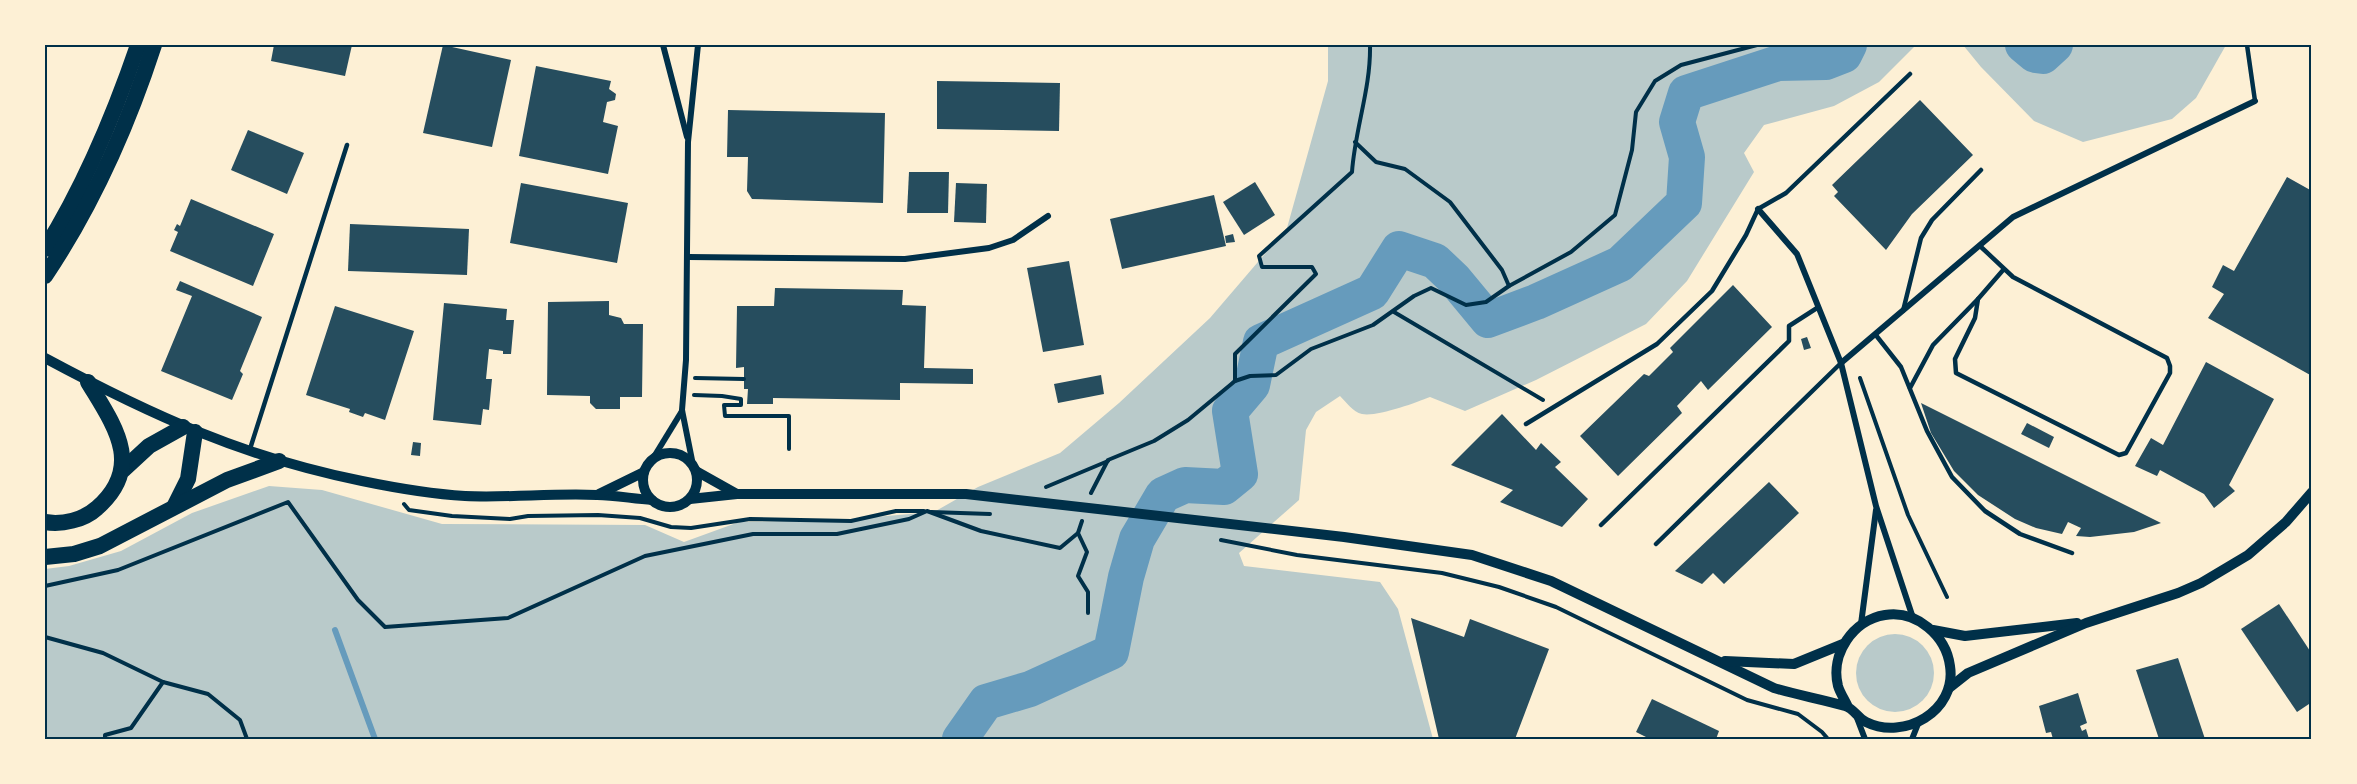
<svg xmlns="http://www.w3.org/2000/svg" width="2357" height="784" font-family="'PT Sans',sans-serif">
  <rect width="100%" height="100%" fill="#fdf0d5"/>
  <g fill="#b9caca">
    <path d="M 1328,45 L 1916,45 L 1879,82 L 1834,106 L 1764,125 L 1744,153 L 1754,172 L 1687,281 L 1646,324 L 1536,380 L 1465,411 L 1430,397 C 1415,403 1377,417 1362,414 C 1353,412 1346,402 1340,396 L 1316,412 L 1306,430 L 1299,500 L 1239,553 L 1244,566 L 1380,582 L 1398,609 L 1433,739 L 45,739 L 45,569 L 69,566 L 121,551 L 192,513 L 269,486 L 322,490 L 442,524 L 645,525 L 684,542 L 739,522 L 839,520 L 934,512 L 978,487 L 1060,453 L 1119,403 L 1210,318 L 1287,228 L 1328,81 Z"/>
    <path d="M 1963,45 L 2226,45 L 2196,98 L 2172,119 L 2083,142 L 2034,121 L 1981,67 Z"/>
    <circle cx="1895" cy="673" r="39"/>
  </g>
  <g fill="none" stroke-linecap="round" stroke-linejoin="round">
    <path stroke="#669bbc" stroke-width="6" d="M 335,630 L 375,739"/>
    <g stroke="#669bbc" stroke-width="36">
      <path d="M 2023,45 L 2035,55 L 2043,56 L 2055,45"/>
      <path d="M 960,739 L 986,702 L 1030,689 L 1111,652 L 1126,577 L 1137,539 L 1163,495 L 1185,485 L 1224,487 L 1240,474 L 1230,411 L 1252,385 L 1261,342 L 1372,292 L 1399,249 L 1435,261 L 1454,279 L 1488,320 L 1536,302 L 1620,264 L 1684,203 L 1687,157 L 1677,122 L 1686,93 L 1778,63 L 1826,62 L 1844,55 L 1849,45"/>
    </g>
  </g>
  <g fill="#264d5e">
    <path d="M 274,45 L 352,45 L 345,76 L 271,61 Z"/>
    <path d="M 443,45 L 511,60 L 492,147 L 423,133 Z"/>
    <path d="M 536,66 L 611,81 L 609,89 L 616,94 L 615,100 L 607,102 L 603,122 L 618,126 L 608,174 L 519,156 Z"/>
    <path d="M 937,81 L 1060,83 L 1059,131 L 937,129 Z"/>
    <path d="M 1920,100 L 1973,155 L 1912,214 L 1886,250 L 1834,196 L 1838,192 L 1832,185 Z"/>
    <path d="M 728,110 L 885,113 L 883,203 L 752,199 L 747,191 L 748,157 L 727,157 Z"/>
    <path d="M 248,130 L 304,153 L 287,194 L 231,170 Z"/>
    <path d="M 909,172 L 949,172 L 948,213 L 907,213 Z"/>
    <path d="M 2287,177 L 2312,191 L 2312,376 L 2208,318 L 2224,294 L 2212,287 L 2223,265 L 2234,271 Z"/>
    <path d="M 1255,182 L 1275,215 L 1244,235 L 1223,202 Z"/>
    <path d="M 521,183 L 628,203 L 617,263 L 510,243 Z"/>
    <path d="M 956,183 L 987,184 L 986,223 L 954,222 Z"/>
    <path d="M 1214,195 L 1226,246 L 1122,269 L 1110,219 Z"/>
    <path d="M 191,199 L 274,234 L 253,286 L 170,251 L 178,232 L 174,230 L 177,224 L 180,226 Z"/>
    <path d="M 350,224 L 469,229 L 467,275 L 348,271 Z"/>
    <path d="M 1233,234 L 1235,242 L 1226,243 L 1225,236 Z"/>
    <path d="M 1069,261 L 1084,345 L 1043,352 L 1027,268 Z"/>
    <path d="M 180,281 L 262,317 L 240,371 L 243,374 L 232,400 L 161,371 L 192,296 L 176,290 Z"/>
    <path d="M 1733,285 L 1772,327 L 1708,390 L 1701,381 L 1677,406 L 1682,413 L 1618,476 L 1580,436 L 1644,374 L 1649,376 L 1673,352 L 1670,348 Z"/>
    <path d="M 775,288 L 903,290 L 902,305 L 926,306 L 924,368 L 973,369 L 973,384 L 900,383 L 900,400 L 773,398 L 773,404 L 747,404 L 748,389 L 744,389 L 744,367 L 736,368 L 737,306 L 774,306 Z"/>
    <path d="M 609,301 L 609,315 L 621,318 L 624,324 L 643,324 L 642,397 L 620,397 L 620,409 L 596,409 L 590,403 L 590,396 L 547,395 L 548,302 Z"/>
    <path d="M 444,303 L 507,309 L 506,320 L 514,320 L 511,354 L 503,354 L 503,351 L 489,349 L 486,379 L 492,379 L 489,410 L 483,409 L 481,425 L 433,420 Z"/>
    <path d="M 335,306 L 414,331 L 385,420 L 365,413 L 363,417 L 349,412 L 350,409 L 306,395 Z"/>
    <path d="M 1807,337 L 1811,348 L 1804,350 L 1801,339 Z"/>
    <path d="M 2206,362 L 2274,399 L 2229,485 L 2235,491 L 2214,508 L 2204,494 L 2160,470 L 2157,476 L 2135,466 L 2151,438 L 2163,445 Z"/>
    <path d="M 1101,375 L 1104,394 L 1058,403 L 1054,384 Z"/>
    <path d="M 1921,403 L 2161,523 L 2134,532 L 2090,537 L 2076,536 L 2081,528 L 2068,522 L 2062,534 L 2036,528 L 2015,519 L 1978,495 L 1954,471 L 1931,433 Z"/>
    <path d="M 1502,414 L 1536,450 L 1541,443 L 1561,462 L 1555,467 L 1588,499 L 1562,527 L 1500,502 L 1513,490 L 1451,465 Z"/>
    <path d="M 2027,423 L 2054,437 L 2049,448 L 2021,434 Z"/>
    <path d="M 413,442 L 421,443 L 420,456 L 411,455 Z"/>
    <path d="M 1769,482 L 1799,513 L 1724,584 L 1713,573 L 1702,584 L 1675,571 Z"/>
    <path d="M 2279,604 L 2312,654 L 2312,702 L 2297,712 L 2241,629 Z"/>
    <path d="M 1411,618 L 1464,637 L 1470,619 L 1549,649 L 1515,739 L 1439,739 Z"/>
    <path d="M 2178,658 L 2205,739 L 2159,739 L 2136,670 Z"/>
    <path d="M 2078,693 L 2087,723 L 2080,726 L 2082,731 L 2086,729 L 2089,739 L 2053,739 L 2051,732 L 2046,733 L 2039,706 Z"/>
    <path d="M 1652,699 L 1719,731 L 1716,739 L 1650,739 L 1636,732 Z"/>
  </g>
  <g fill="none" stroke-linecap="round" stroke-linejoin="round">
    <g stroke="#003049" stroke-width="4">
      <path d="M 1355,142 L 1376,162 L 1405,169 L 1450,202 L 1502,270 L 1509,286"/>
      <path d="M 1394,312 L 1543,400"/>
      <path d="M 695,378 L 744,379"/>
      <path d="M 1860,378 L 1908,515 L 1947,597"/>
      <path d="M 1235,381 L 1235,354 L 1316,274 L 1312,267 L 1262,267 L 1259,256 L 1352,172 C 1355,129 1371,88 1370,45"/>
      <path d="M 694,395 L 722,396 L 741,399 L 741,405 L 724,405 L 725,416 L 789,416 L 789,449"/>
      <path d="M 1046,487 L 1108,461"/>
      <path d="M 1091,493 L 1108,460 L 1154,441 L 1188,420 L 1235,381 L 1250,376 L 1276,375 L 1311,349 L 1373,325 L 1414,296 L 1431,288 L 1466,305 L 1486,302 L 1509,286 L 1571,252 L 1615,215 L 1632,150 L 1636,112 L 1655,81 L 1681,65 L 1757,45"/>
      <path d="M 404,504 L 409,510 L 452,516 L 510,519 L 528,516 L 598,515 L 640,518 L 671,527 L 691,528 L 750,519 L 851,521 L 896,511 L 924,511"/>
      <path d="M 931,512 L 990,514"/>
      <path d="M 1078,533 L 1087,552 L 1078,576 L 1088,592 L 1088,613"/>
      <path d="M 1221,540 L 1297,555 L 1442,573 L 1499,587 L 1556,607 L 1747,700 L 1798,714 L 1822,732 L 1828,739"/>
      <path d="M 45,586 L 118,570 L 288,502 L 358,600 L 385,627 L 508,618 L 645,556 L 753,534 L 837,534 L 909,519 L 927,511 L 981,531 L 1060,548 L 1078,533 L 1082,521"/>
      <path d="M 45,637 L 103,653 L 163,682 L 208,694 L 240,720 L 247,739"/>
      <path d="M 105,739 L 105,735 L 131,728 L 163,682"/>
    </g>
    <g stroke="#003049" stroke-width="4.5">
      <path d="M 2247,45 L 2255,101"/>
      <path d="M 1980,246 L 2013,277 L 2167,358 L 2170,366 L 2170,373 L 2126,453 L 2119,455 L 1956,373 L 1955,359 L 1975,318 L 1978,299 L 2004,269"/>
      <path d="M 1903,311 L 1921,238 L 1932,220 L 1981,170"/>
      <path d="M 1875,334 L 1901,367 L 1927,431 L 1952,477 L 1985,511 L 2020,534 L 2072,553"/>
      <path d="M 1910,388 L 1933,345 L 1978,299"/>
      <path d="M 1526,424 L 1657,344 L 1712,291 L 1746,235 L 1758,209 L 1786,193 L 1910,74"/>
      <path d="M 250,449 L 347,145"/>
      <path d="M 1601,525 L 1789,341 L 1789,326 L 1817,308"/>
      <path d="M 1656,544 L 1841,363"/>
    </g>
    <g stroke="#003049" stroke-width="6">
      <path d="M 663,45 L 687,137"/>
      <path d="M 1758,209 L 1797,254 L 1841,363 L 1876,506 L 1913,618"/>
      <path d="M 688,257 L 905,259 L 989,248 L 1013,240 L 1048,216"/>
      <path d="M 1841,363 L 2013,217 L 2255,101"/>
      <path d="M 652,460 L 682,411"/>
      <path d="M 693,465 L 682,410 L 686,360 L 688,142 L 698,45"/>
      <path d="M 1861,624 L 1876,510"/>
      <path d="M 1857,718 L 1865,739"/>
      <path d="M 1912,739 L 1918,724"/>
    </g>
    <g stroke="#003049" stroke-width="10">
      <path d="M 45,358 C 151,415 243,457 362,481 C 396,488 431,494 465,496 C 509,498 553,493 597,495 C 615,495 634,499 652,500"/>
      <circle cx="670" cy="480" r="27"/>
      <path d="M 696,471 L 737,494"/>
      <path d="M 599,494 L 644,472"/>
      <path d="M 690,499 L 737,494 L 966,494 L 1344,537 L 1472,555 L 1551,581 L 1774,688 C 1797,695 1821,699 1845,706 C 1853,708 1858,718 1866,722 C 1904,741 1957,711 1950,666 C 1946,636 1917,610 1885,615 C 1853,620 1830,654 1838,686 C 1840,693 1845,700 1848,707"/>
      <path d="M 1933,630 L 1965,636 L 2077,623"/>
      <path d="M 1725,661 L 1794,664 L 1843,644"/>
      <path d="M 1949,688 L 1968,673 L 2086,623 L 2178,593 L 2201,583 L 2248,555 L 2286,522 L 2312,492"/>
    </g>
    <g stroke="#003049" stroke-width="16">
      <path d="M 45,249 C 85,185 114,115 138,45"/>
      <path d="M 45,276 C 92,206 128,125 154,45"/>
      <path d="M 123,470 L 149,446 L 183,427"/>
      <path d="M 175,505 L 188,479 L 195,432"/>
      <path d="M 45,522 C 62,525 84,520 97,508 C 145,466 114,425 88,382"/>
      <path d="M 45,557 L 74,554 L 100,546 L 227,480 L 279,461"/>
    </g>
  </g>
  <rect width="2357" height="784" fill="none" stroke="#fdf0d5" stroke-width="93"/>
  <rect x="46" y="46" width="2264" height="692" fill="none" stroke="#003049" stroke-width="2"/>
</svg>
